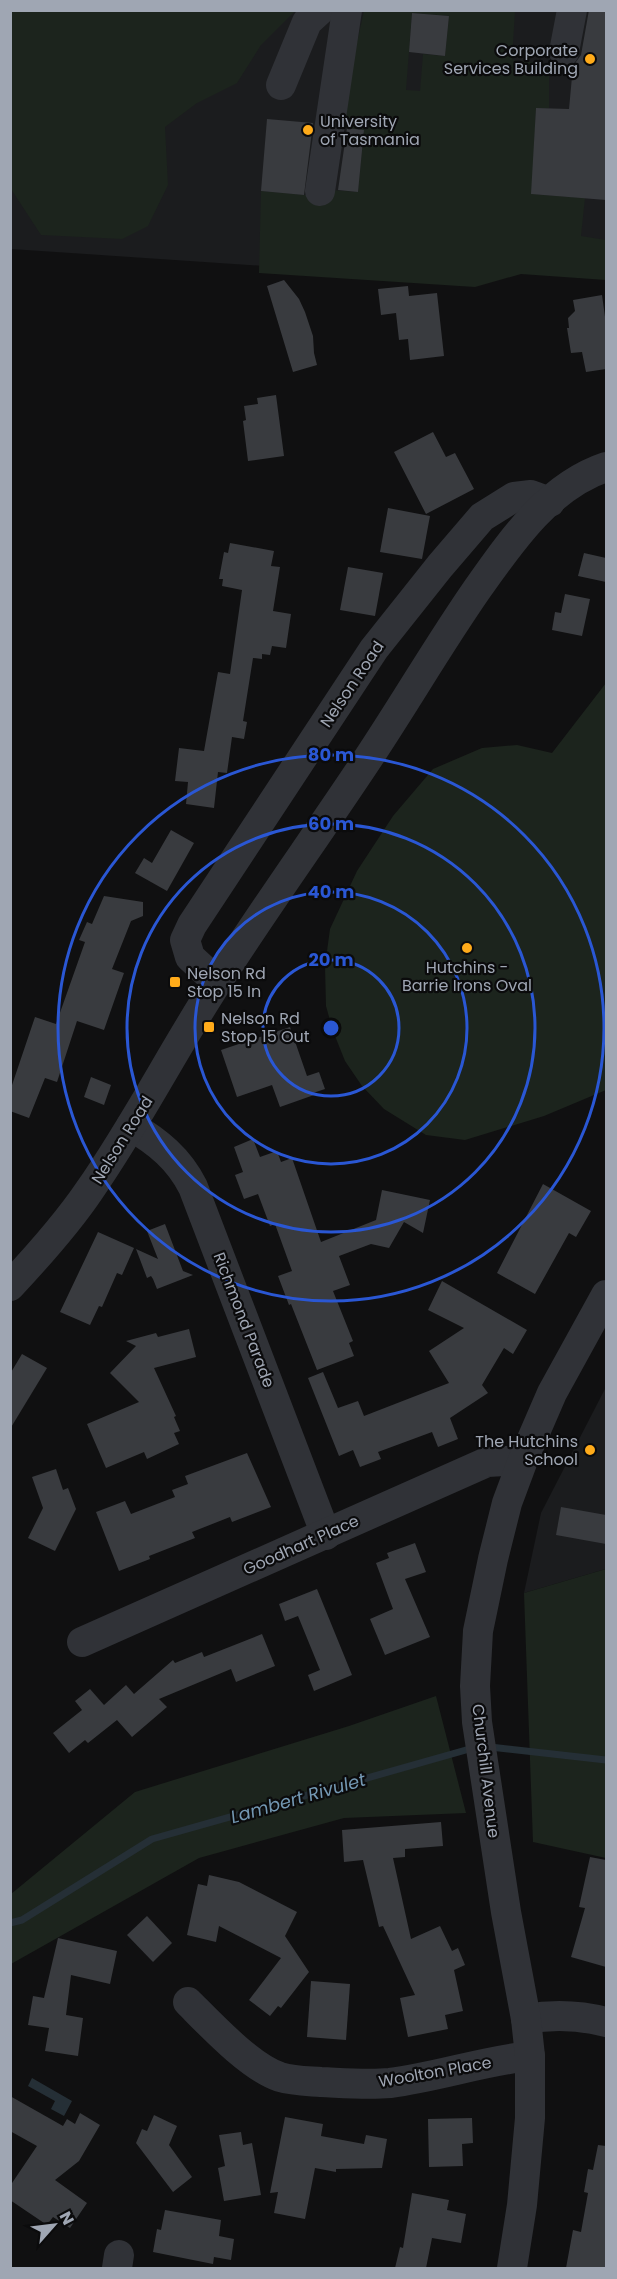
<svg xmlns="http://www.w3.org/2000/svg" width="617" height="2279" font-family="Poppins,sans-serif">
  <rect width="100%" height="100%" fill="#101011"/>
  <g fill="#1b1c1e">
    <path d="M 10,11 L 606,11 L 606,270 L 523,261 L 489,281 L 11,249 Z"/>
    <path d="M 606,1387 L 606,1569 L 524,1593 L 541,1513 Z"/>
  </g>
  <g fill="#1c241d" fill-rule="evenodd">
    <path d="M 10,11 L 11,10 L 295,11 L 261,45 L 237,83 L 197,103 L 165,127 L 168,185 L 148,226 L 122,239 L 41,235 L 11,189 Z"/>
    <path d="M 364,11 L 515,11 L 512,60 L 549,64 L 549,108 L 536,108 L 532,194 L 585,198 L 581,236 L 606,240 L 606,280 L 521,274 L 475,287 L 259,273 L 261,191 L 307,195 L 332,190 L 358,192 L 364,130 L 338,127 ZM 412,13 L 449,16 L 445,56 L 423,54 L 420,91 L 406,90 Z"/>
    <path d="M 606,683 L 606,1090 L 544,1116 L 465,1140 L 426,1135 L 384,1109 L 362,1086 L 345,1061 L 333,1031 L 326,1006 L 325,966 L 330,929 L 357,871 L 393,816 L 433,769 L 482,748 L 517,745 L 552,753 Z"/>
    <path d="M 606,1569 L 606,1858 L 533,1842 L 524,1593 Z"/>
    <path d="M 436,1696 L 466,1813 L 344,1818 L 199,1858 L 11,1964 L 11,1894 L 135,1792 L 349,1726 Z"/>
  </g>
  <path fill="#252f36" d="M 32,2078 L 72,2101 L 64,2116 L 51,2109 L 55,2101 L 28,2086 Z"/>
  <g fill="none" stroke-linecap="round" stroke-linejoin="round">
    <g stroke="#252f36" stroke-width="7">
      <path d="M 490,1747 L 606,1760"/>
      <path d="M 10,1923 L 22,1920 L 152,1839 L 473,1748"/>
    </g>
  </g>
  <g fill="#393b3f">
    <path d="M 589,10 L 606,10 L 606,200 L 531,194 L 536,108 L 569,109 L 573,66 L 581,55 Z"/>
    <path d="M 412,13 L 449,16 L 445,56 L 409,52 Z"/>
    <path d="M 267,119 L 313,123 L 304,195 L 261,191 Z"/>
    <path d="M 347,128 L 364,130 L 358,192 L 338,190 Z"/>
    <path d="M 284,280 L 299,299 L 305,312 L 313,336 L 314,353 L 317,365 L 293,372 L 267,286 Z"/>
    <path d="M 408,286 L 409,296 L 437,293 L 444,356 L 410,360 L 408,339 L 399,340 L 396,313 L 381,315 L 378,289 Z"/>
    <path d="M 602,295 L 606,324 L 606,369 L 586,372 L 582,352 L 571,353 L 567,328 L 569,328 L 568,318 L 575,311 L 573,300 Z"/>
    <path d="M 276,395 L 284,456 L 248,461 L 243,421 L 246,420 L 244,406 L 258,404 L 257,398 Z"/>
    <path d="M 433,432 L 446,457 L 455,453 L 474,489 L 426,514 L 394,452 Z"/>
    <path d="M 388,508 L 430,516 L 422,559 L 380,552 Z"/>
    <path d="M 230,543 L 274,551 L 271,566 L 280,567 L 273,611 L 291,614 L 286,648 L 272,646 L 270,655 L 262,654 L 262,659 L 253,658 L 243,721 L 247,722 L 244,739 L 232,737 L 227,773 L 218,772 L 214,808 L 186,804 L 188,782 L 175,781 L 179,748 L 204,751 L 218,672 L 230,674 L 242,590 L 222,586 L 223,579 L 219,579 L 224,552 L 228,553 Z"/>
    <path d="M 584,553 L 606,558 L 606,582 L 578,576 Z"/>
    <path d="M 348,567 L 383,573 L 375,616 L 340,610 Z"/>
    <path d="M 565,594 L 590,599 L 582,636 L 552,630 L 555,612 L 561,613 Z"/>
    <path d="M 171,830 L 194,843 L 167,891 L 135,873 L 144,858 L 152,863 Z"/>
    <path d="M 104,896 L 143,902 L 143,916 L 131,921 L 112,969 L 124,973 L 104,1030 L 77,1021 L 57,1082 L 45,1078 L 29,1118 L 10,1111 L 10,1091 L 35,1017 L 56,1024 L 85,942 L 79,940 L 87,922 L 92,924 Z"/>
    <path d="M 290,1027 L 307,1076 L 319,1072 L 325,1089 L 313,1093 L 314,1095 L 280,1107 L 272,1085 L 237,1097 L 221,1050 Z"/>
    <path d="M 91,1077 L 111,1085 L 104,1105 L 84,1097 Z"/>
    <path d="M 253,1139 L 260,1157 L 277,1151 L 281,1162 L 292,1158 L 321,1242 L 376,1220 L 382,1190 L 430,1200 L 423,1233 L 404,1222 L 389,1248 L 371,1244 L 339,1256 L 350,1285 L 333,1291 L 353,1341 L 349,1343 L 354,1356 L 317,1370 L 291,1304 L 289,1305 L 278,1276 L 292,1271 L 275,1224 L 270,1226 L 258,1194 L 244,1199 L 235,1175 L 243,1172 L 234,1147 Z"/>
    <path d="M 543,1184 L 591,1211 L 576,1237 L 569,1233 L 535,1294 L 497,1273 Z"/>
    <path d="M 165,1224 L 183,1271 L 193,1275 L 157,1289 L 153,1279 L 151,1276 L 147,1278 L 136,1249 L 158,1259 L 147,1231 Z"/>
    <path d="M 98,1232 L 134,1248 L 122,1275 L 117,1273 L 102,1307 L 99,1306 L 90,1325 L 60,1312 Z"/>
    <path d="M 442,1281 L 527,1330 L 513,1354 L 504,1348 L 482,1385 L 488,1393 L 450,1418 L 458,1439 L 438,1447 L 432,1432 L 378,1452 L 381,1459 L 360,1467 L 353,1450 L 339,1456 L 308,1378 L 323,1372 L 338,1408 L 358,1401 L 364,1416 L 449,1383 L 429,1351 L 464,1328 L 428,1310 Z"/>
    <path d="M 189,1329 L 196,1357 L 154,1368 L 176,1416 L 174,1417 L 180,1431 L 174,1433 L 179,1444 L 147,1459 L 144,1452 L 106,1468 L 87,1424 L 139,1402 L 110,1373 L 136,1346 L 126,1341 L 156,1333 L 158,1337 Z"/>
    <path d="M 22,1354 L 47,1368 L 10,1429 L 10,1374 Z"/>
    <path d="M 247,1453 L 271,1507 L 232,1522 L 230,1517 L 192,1532 L 195,1538 L 149,1556 L 150,1559 L 119,1571 L 96,1512 L 125,1501 L 131,1514 L 175,1497 L 172,1490 L 188,1484 L 185,1476 Z"/>
    <path d="M 56,1469 L 63,1490 L 68,1488 L 76,1509 L 55,1551 L 28,1538 L 43,1508 L 32,1477 Z"/>
    <path d="M 561,1507 L 606,1515 L 606,1544 L 556,1535 Z"/>
    <path d="M 415,1543 L 426,1572 L 405,1579 L 430,1637 L 385,1655 L 370,1619 L 393,1609 L 376,1563 L 389,1558 L 387,1553 Z"/>
    <path d="M 317,1589 L 352,1675 L 314,1691 L 308,1675 L 320,1670 L 298,1616 L 285,1621 L 279,1604 Z"/>
    <path d="M 262,1634 L 275,1666 L 236,1682 L 231,1669 L 159,1699 L 167,1707 L 132,1737 L 117,1720 L 88,1743 L 85,1740 L 69,1753 L 53,1733 L 82,1710 L 75,1701 L 90,1689 L 104,1705 L 126,1685 L 134,1694 L 173,1660 L 175,1663 L 202,1652 L 204,1657 Z"/>
    <path d="M 441,1822 L 443,1846 L 405,1849 L 405,1857 L 393,1858 L 411,1939 L 440,1926 L 452,1951 L 458,1948 L 465,1965 L 454,1970 L 463,2011 L 445,2015 L 448,2029 L 408,2037 L 400,1998 L 415,1995 L 383,1926 L 379,1927 L 363,1860 L 344,1862 L 342,1830 Z"/>
    <path d="M 590,1857 L 606,1860 L 606,1967 L 571,1957 L 585,1908 L 579,1907 Z"/>
    <path d="M 209,1875 L 239,1882 L 297,1912 L 285,1936 L 309,1972 L 281,2008 L 278,2006 L 270,2016 L 249,2000 L 281,1958 L 219,1926 L 216,1942 L 187,1935 L 198,1884 L 207,1886 Z"/>
    <path d="M 147,1916 L 172,1943 L 153,1962 L 127,1935 Z"/>
    <path d="M 58,1938 L 117,1951 L 110,1984 L 71,1975 L 66,2015 L 83,2018 L 78,2056 L 45,2051 L 49,2028 L 28,2025 L 33,1996 L 44,1998 Z"/>
    <path d="M 311,1981 L 350,1984 L 346,2040 L 307,2037 Z"/>
    <path d="M 10,2096 L 63,2126 L 67,2119 L 75,2124 L 80,2113 L 100,2125 L 79,2161 L 55,2180 L 87,2203 L 70,2228 L 53,2217 L 47,2225 L 10,2200 L 10,2186 L 37,2146 L 10,2131 Z"/>
    <path d="M 154,2115 L 177,2126 L 169,2145 L 192,2177 L 173,2192 L 136,2143 L 142,2129 L 147,2131 Z"/>
    <path d="M 285,2117 L 323,2124 L 321,2136 L 364,2144 L 366,2135 L 387,2139 L 382,2168 L 336,2169 L 336,2172 L 315,2168 L 305,2219 L 274,2213 L 278,2192 L 270,2193 Z"/>
    <path d="M 472,2118 L 473,2143 L 462,2144 L 463,2166 L 429,2167 L 428,2119 Z"/>
    <path d="M 241,2132 L 243,2145 L 252,2143 L 261,2195 L 224,2201 L 218,2168 L 225,2166 L 219,2135 Z"/>
    <path d="M 598,2145 L 606,2146 L 606,2268 L 566,2268 L 573,2230 L 581,2232 L 588,2193 L 584,2192 L 588,2169 L 593,2170 Z"/>
    <path d="M 412,2193 L 449,2200 L 447,2210 L 466,2214 L 461,2243 L 432,2238 L 426,2268 L 395,2268 L 400,2247 L 403,2248 Z"/>
    <path d="M 165,2210 L 221,2220 L 219,2236 L 234,2239 L 231,2260 L 214,2257 L 213,2264 L 153,2252 L 157,2229 L 161,2230 Z"/>
  </g>
  <g fill="none" stroke-linecap="round" stroke-linejoin="round">
    <g stroke="#303237" stroke-width="30">
      <path d="M 564,52 L 572,10"/>
      <path d="M 281,85 L 307,22 L 320,10"/>
      <path d="M 320,191 L 347,10"/>
      <path d="M 217,982 L 190,957 L 185,940 L 192,925 L 374,649 L 440,566 L 482,517 L 514,497 L 531,495 L 550,502"/>
      <path d="M 131,1126 C 158,1142 179,1159 193,1187 L 326,1535"/>
      <path d="M 10,1286 C 38,1256 66,1225 89,1191 C 136,1124 173,1050 218,981 C 266,906 318,834 367,760 C 405,703 439,644 478,588 C 512,540 549,486 606,467"/>
      <path d="M 82,1642 L 487,1462 L 523,1460"/>
      <path d="M 188,2002 C 211,2025 250,2067 280,2077 C 293,2081 308,2081 321,2082 C 344,2083 367,2085 390,2083 C 437,2077 483,2061 530,2056"/>
      <path d="M 526,2019 C 554,2014 579,2015 606,2022"/>
      <path d="M 117,2268 L 119,2255"/>
      <path d="M 512,2268 L 522,2205 L 530,2118 L 530,2056 L 526,2019 L 506,1912 L 477,1722 L 475,1686 L 478,1631 L 493,1559 L 507,1503 L 523,1460 L 552,1393 L 606,1295"/>
    </g>
  </g>
  <g fill="none" stroke="#2a57d4" stroke-width="3">
    <circle cx="331" cy="1028" r="68"/>
    <circle cx="331" cy="1028" r="136"/>
    <circle cx="331" cy="1028" r="204"/>
    <circle cx="331" cy="1028" r="273"/>
  </g>
  <g fill="#ffab1a" stroke="#0b0b0c" stroke-width="2">
    <circle cx="590" cy="59" r="6"/>
    <circle cx="308" cy="130" r="6"/>
    <circle cx="467" cy="948" r="6"/>
    <rect x="169" y="976" width="12" height="12" rx="3"/>
    <rect x="203" y="1021" width="12" height="12" rx="3"/>
    <circle cx="590" cy="1450" r="6"/>
  </g>
  <g text-anchor="middle" dominant-baseline="central" stroke-width="4.5" stroke-linejoin="round" paint-order="stroke">
    <g font-size="16" fill="#9fa6b3" stroke="#0b0b0c" text-anchor="start">
      <text x="578" y="50" text-anchor="end">Corporate<tspan x="578" dy="18">Services Building</tspan></text>
      <text x="320" y="121">University<tspan x="320" dy="18">of Tasmania</tspan></text>
      <text x="467" y="967" text-anchor="middle">Hutchins -<tspan x="467" dy="18">Barrie Irons Oval</tspan></text>
      <text x="187" y="973">Nelson Rd<tspan x="187" dy="18">Stop 15 In</tspan></text>
      <text x="221" y="1018">Nelson Rd<tspan x="221" dy="18">Stop 15 Out</tspan></text>
      <text x="578" y="1441" text-anchor="end">The Hutchins<tspan x="578" dy="18">School</tspan></text>
    </g>
    <g font-size="16" fill="#9fa6b3" stroke="#0b0b0c">
      <text transform="translate(352 684) rotate(-56)">Nelson Road</text>
      <text transform="translate(122 1140) rotate(-58)">Nelson Road</text>
      <text transform="translate(244 1320) rotate(69)">Richmond Parade</text>
      <text transform="translate(301 1545) rotate(-24)">Goodhart Place</text>
      <text transform="translate(486 1771) rotate(83)">Churchill Avenue</text>
      <text transform="translate(435 2072) rotate(-10)">Woolton Place</text>
    </g>
    <g font-size="18" font-style="italic" fill="#7397b2" stroke="#0b0b0c">
      <text transform="translate(298 1798) rotate(-16)">Lambert Rivulet</text>
    </g>
  </g>
  <circle cx="331" cy="1028" r="9" fill="#2a57d4" stroke="#0b0b0c" stroke-width="3"/>
  <g font-size="18" text-anchor="middle" font-weight="bold" fill="#2a57d4" stroke="#0b0b0c" stroke-width="4.5" stroke-linejoin="round" paint-order="stroke">
    <text x="331" y="761">80 m</text>
    <text x="331" y="830">60 m</text>
    <text x="331" y="898">40 m</text>
    <text x="331" y="966">20 m</text>
  </g>
  <rect width="617" height="2279" fill="none" stroke="#9fa6b3" stroke-width="24"/>
  <g transform="translate(54 2225) rotate(62)" stroke="#0b0b0c" stroke-width="4.5" paint-order="stroke">
  <path d="M0-4.5L10 22L0 15L-10 22Z" fill="#9fa6b3"/>
  <text y="-9" font-size="16" font-weight="bold" text-anchor="middle" fill="#9fa6b3">N</text>
  </g>
</svg>
